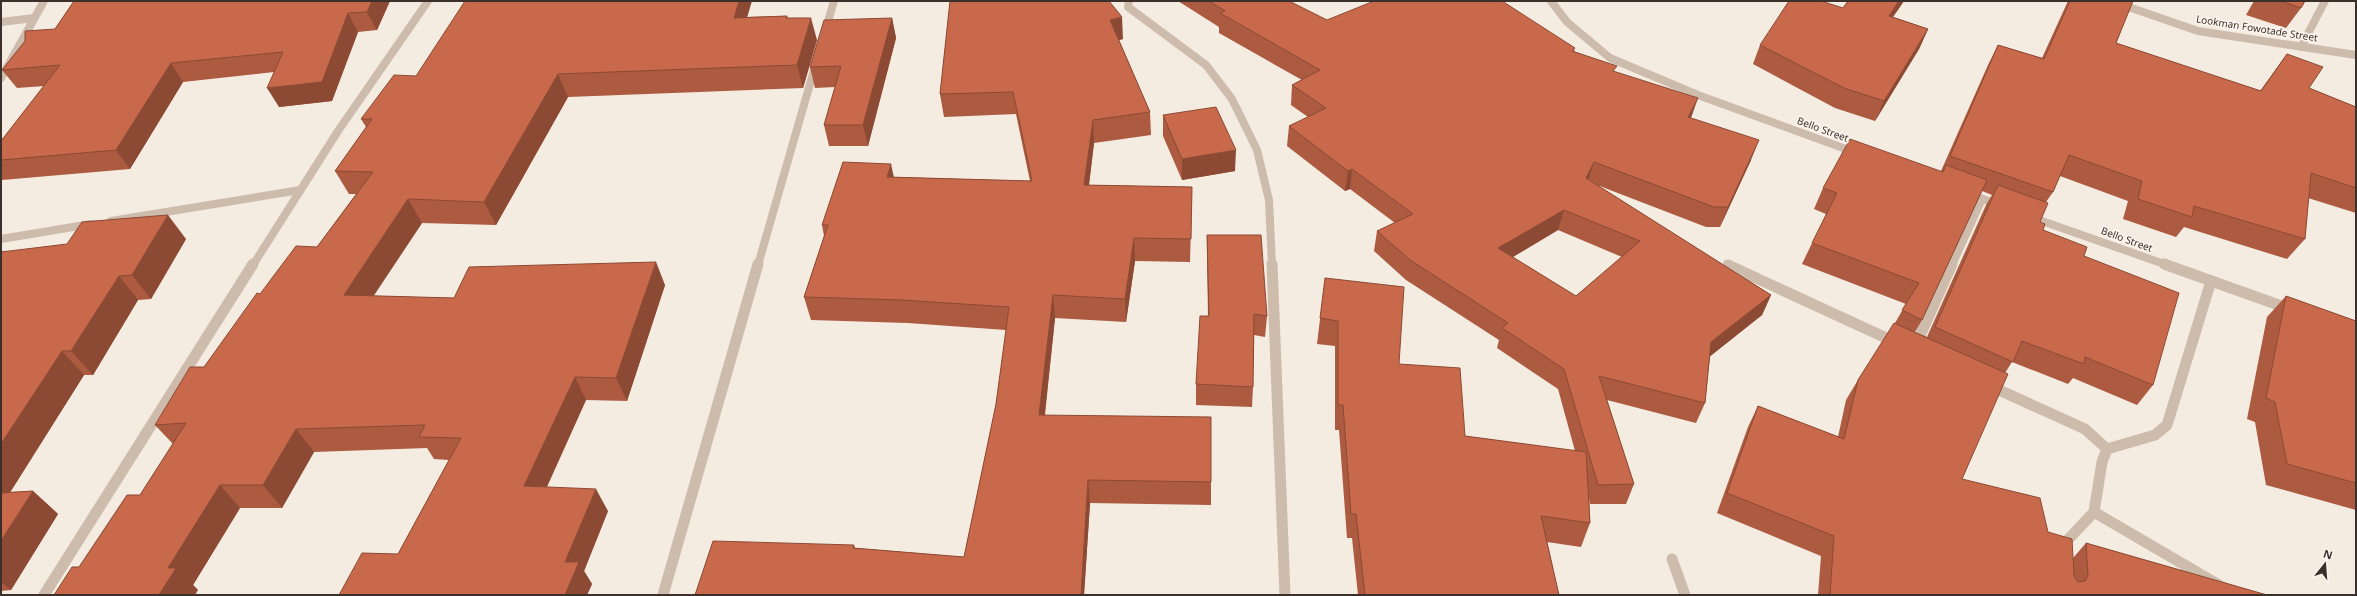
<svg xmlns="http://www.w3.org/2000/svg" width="2357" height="596" font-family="'Noto Sans',sans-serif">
  <rect width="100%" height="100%" fill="#f4ebe1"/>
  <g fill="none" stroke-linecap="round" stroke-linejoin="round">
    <g stroke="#cdbbac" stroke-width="8">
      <path d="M 1129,1 L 1128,7 L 1206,65 L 1232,99 L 1257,150 L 1269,200 L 1272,265"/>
      <path d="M 1551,1 L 1567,22 L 1610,58 L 1698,95 L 1857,153"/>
      <path d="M 2111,1 L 2198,31 L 2356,55"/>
      <path d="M 1,22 L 34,18"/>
      <path d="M 825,32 L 834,1"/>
      <path d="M 2301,47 L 2325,1"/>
      <path d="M 1,78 L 44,1"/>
      <path d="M 1966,193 L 2000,205"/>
      <path d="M 2028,216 L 2167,265"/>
      <path d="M 111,221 L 300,190"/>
      <path d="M 1,239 L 91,224"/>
      <path d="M 253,265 L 338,131 L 428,1"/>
      <path d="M 758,265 L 816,63"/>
      <path d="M 1952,265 L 1982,199"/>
    </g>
    <g stroke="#cdbbac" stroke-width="11">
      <path d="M 1272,264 L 1285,595"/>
      <path d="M 2164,264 L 2290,309"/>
      <path d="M 1728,265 L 1897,343"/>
      <path d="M 1915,347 L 1952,264"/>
      <path d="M 1988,385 L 2085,429 L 2107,449 L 2102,462 L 2094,512 L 2061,547"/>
      <path d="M 2107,449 L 2155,435 L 2167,425 L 2211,281"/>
      <path d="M 2094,512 L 2236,595"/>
      <path d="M 1672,559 L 1685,595"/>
      <path d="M 44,595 L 253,264"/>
      <path d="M 663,595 L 758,264"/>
    </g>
  </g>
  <g fill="#ac5a40" fill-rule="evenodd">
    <path d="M 74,1 L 390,1 L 377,30 L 358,32 L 332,101 L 279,107 L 274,72 L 183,82 L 130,169 L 2,180 L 1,179 L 1,141 L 44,86 L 17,88 L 2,70 L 25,41 L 55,29 Z"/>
    <path d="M 950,1 L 1123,39 L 1119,40 L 1150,112 L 1151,135 L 1094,143 L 1089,185 L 1192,187 L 1190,262 L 1135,261 L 1126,322 L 1055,318 L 1045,415 L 1211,482 L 1211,505 L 1090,503 L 1084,595 L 695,595 L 854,545 L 855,548 L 964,557 L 996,404 L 1006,330 L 908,323 L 811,320 L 804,297 L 824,236 L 822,225 L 894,177 L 1030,181 L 1016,114 L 944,117 L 940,94 Z"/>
    <path d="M 1178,1 L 1289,1 L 1327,20 L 1575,48 L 1574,51 L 1615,72 L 1691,118 L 1751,160 L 1720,227 L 1706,227 L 1597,185 L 1771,295 L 1762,315 L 1710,356 L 1705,403 L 1696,423 L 1607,400 L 1634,484 L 1626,504 L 1590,504 L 1589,498 L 1590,523 L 1581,547 L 1547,542 L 1559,595 L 1358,595 L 1352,538 L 1347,538 L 1339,430 L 1335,430 L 1335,346 L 1317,344 L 1325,278 L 1399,364 L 1465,436 L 1575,451 L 1558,389 L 1497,348 L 1499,340 L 1406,280 L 1374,251 L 1377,231 L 1395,223 L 1350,189 L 1345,191 L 1287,146 L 1289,126 L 1308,117 L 1291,105 L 1292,85 L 1302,80 L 1219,33 L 1219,27 ZM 1558,230 L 1622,257 L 1576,296 L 1513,257 Z"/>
    <path d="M 1904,1 L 1893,17 L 1928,29 L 1919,49 L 1875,121 L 1835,108 L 1753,64 L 1760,45 L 1843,8 Z"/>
    <path d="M 2068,1 L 2133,1 L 2116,43 L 2260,91 L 2287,54 L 2309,88 L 2356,107 L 2356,213 L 2308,198 L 2305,239 L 2287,259 L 2184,227 L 2176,237 L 2123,219 L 2128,201 L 2060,176 L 2053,192 L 2046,202 L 2040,222 L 2043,230 L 2084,256 L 2153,385 L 2137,405 L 2073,378 L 2068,384 L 2012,362 L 2005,373 L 1962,479 L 2048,532 L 2073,558 L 2086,543 L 2267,595 L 1818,595 L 1821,556 L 1717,513 L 1748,427 L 1758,406 L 1838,437 L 1846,400 L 1858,380 L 1895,323 L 1906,304 L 1802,264 L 1826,214 L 1814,209 L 1823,188 L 1941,171 L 1988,65 L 1998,45 L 2042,58 ZM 1982,191 L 1992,195 L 1986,205 L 1927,337 L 1915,332 L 1922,320 Z"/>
    <path d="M 2254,1 L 2305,1 L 2301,8 L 2286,28 L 2246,15 Z"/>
    <path d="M 787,16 L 788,18 L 817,40 L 803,88 L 568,97 L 496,225 L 422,223 L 373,296 L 454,298 L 665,285 L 627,401 L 586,400 L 547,487 L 608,511 L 584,571 L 592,584 L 587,595 L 339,595 L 398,554 L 449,460 L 434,459 L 427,448 L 314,452 L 282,508 L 240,508 L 193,585 L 198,590 L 79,567 L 140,495 L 173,444 L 155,425 L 204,367 L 260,294 L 317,247 L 356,194 L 349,194 L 335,171 L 366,127 L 361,119 L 416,76 L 747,17 Z"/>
    <path d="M 892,18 L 896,38 L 868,146 L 829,146 L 824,125 L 835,87 L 815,88 L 810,67 Z"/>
    <path d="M 1163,115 L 1235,171 L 1182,180 L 1163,136 Z"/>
    <path d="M 1207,235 L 1267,316 L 1265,337 L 1254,335 L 1253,387 L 1252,407 L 1196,405 L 1196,384 L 1208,316 L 1207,256 Z"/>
    <path d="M 186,239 L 151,299 L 138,300 L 93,375 L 84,375 L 10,492 L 33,491 L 58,514 L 11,590 L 1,591 L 1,252 Z"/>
    <path d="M 2286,296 L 2356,321 L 2356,510 L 2266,485 L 2255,422 L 2247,419 L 2267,317 Z"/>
  </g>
  <g fill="#8c4a34">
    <path d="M 372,1 L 390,1 L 377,30 L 367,12 Z"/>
    <path d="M 739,1 L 752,1 L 740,41 L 734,18 Z"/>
    <path d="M 1899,1 L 1904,1 L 1880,35 L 1889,16 Z"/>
    <path d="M 348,13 L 358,32 L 332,101 L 279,107 L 267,88 Z"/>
    <path d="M 1122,17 L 1123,39 L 1111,42 L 1110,20 Z"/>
    <path d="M 811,18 L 817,40 L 803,88 L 797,65 Z"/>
    <path d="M 892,18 L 896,38 L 868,146 L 863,125 Z"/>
    <path d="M 1928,29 L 1919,49 L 1875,121 L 1884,101 Z"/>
    <path d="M 171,63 L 183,82 L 130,169 L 116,150 Z"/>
    <path d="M 558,74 L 568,97 L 496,225 L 484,202 Z"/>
    <path d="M 1698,98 L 1691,118 L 1681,137 L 1688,117 Z"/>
    <path d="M 1093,120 L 1094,143 L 1086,208 L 1084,185 Z"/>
    <path d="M 1759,140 L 1751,160 L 1720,227 L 1728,207 Z"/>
    <path d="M 1236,150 L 1235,171 L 1182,180 L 1182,159 Z"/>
    <path d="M 1594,162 L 1588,181 L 1586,178 Z"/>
    <path d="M 891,164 L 896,187 L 887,177 Z"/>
    <path d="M 1352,169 L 1350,189 L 1345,191 L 1348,171 Z"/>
    <path d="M 408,199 L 422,223 L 359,318 L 344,295 Z"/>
    <path d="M 1564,210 L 1558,230 L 1494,268 L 1498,248 Z"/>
    <path d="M 168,215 L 186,239 L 151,299 L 132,275 Z"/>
    <path d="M 1134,238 L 1135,261 L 1126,322 L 1125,299 Z"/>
    <path d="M 656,262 L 665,285 L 627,401 L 616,378 Z"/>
    <path d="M 119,276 L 138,300 L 93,375 L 71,351 Z"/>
    <path d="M 1053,295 L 1055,318 L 1042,438 L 1039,415 Z"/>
    <path d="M 1771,295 L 1762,315 L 1703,362 L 1711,342 Z"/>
    <path d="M 62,351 L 84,375 L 1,507 L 1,444 Z"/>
    <path d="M 575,377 L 586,400 L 537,508 L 524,486 Z"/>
    <path d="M 296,429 L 314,452 L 282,508 L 263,485 Z"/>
    <path d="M 1088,480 L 1090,503 L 1084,595 L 1081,595 Z"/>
    <path d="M 220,485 L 240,508 L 193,585 L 198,590 L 195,595 L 159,595 L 168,568 Z"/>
    <path d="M 596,489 L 608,511 L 584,571 L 592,584 L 587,595 L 565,595 L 565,562 Z"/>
    <path d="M 33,491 L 58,514 L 11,590 L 1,582 L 1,541 Z"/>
  </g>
  <g fill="#c8694b" stroke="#8c4a34" fill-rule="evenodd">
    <path d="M 74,1 L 372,1 L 367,12 L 348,13 L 322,82 L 267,88 L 283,52 L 171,63 L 116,150 L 1,160 L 1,141 L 60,65 L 2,70 L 25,41 L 25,31 L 55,29 Z"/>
    <path d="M 465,1 L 739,1 L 734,18 L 787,16 L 786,18 L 811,18 L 797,65 L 558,74 L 484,202 L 408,199 L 344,295 L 454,298 L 469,267 L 656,262 L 616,378 L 575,377 L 524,486 L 596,489 L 565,562 L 579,562 L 565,595 L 339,595 L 362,553 L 398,554 L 461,438 L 419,437 L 425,425 L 296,429 L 263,485 L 220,485 L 168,568 L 176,568 L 159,595 L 54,595 L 72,567 L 79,567 L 127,495 L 140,495 L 186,423 L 155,425 L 190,367 L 204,367 L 257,293 L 260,294 L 296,246 L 317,247 L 373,172 L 335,171 L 372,119 L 361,119 L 394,75 L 416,76 Z"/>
    <path d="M 950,1 L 1109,1 L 1122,17 L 1110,20 L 1150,112 L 1093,120 L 1084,185 L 1192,187 L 1191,239 L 1134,238 L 1125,299 L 1053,295 L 1039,415 L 1211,417 L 1211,482 L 1088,480 L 1081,595 L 695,595 L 713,541 L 854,545 L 853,548 L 964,557 L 996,404 L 1009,307 L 902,300 L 804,297 L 828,225 L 822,225 L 843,162 L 891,164 L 887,177 L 1032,181 L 1013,92 L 940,94 Z"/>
    <path d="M 1209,1 L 1289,1 L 1327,20 L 1374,1 L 1502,1 L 1575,48 L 1572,51 L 1617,66 L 1613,71 L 1698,98 L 1688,117 L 1759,140 L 1728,207 L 1714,207 L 1594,162 L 1586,178 L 1771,295 L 1711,342 L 1705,403 L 1599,376 L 1634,484 L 1598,485 L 1564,369 L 1502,328 L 1508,323 L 1410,260 L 1377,231 L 1413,214 L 1352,169 L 1348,171 L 1289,126 L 1326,108 L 1292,85 L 1320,70 L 1220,13 L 1225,11 ZM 1564,210 L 1640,241 L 1576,296 L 1498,248 Z"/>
    <path d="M 1789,1 L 1821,1 L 1843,8 L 1848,1 L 1899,1 L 1889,16 L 1928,29 L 1884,101 L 1844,88 L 1760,45 Z"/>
    <path d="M 2070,1 L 2133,1 L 2116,43 L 2261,91 L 2287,54 L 2323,67 L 2309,88 L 2356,107 L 2356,188 L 2311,173 L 2305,239 L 2194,206 L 2192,217 L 2138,199 L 2142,181 L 2069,155 L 2053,192 L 1950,156 L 1998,45 L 2044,59 Z"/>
    <path d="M 2281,1 L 2305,1 L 2301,8 Z"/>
    <path d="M 892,18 L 863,125 L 824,125 L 841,66 L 810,67 L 824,20 Z"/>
    <path d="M 1216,107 L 1236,150 L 1182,159 L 1163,115 Z"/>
    <path d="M 1850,139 L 1943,172 L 1946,165 L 1987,180 L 1922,320 L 1902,310 L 1919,283 L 1812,243 L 1837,193 L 1823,188 Z"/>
    <path d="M 1998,185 L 2048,203 L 2040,222 L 2045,224 L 2043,230 L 2087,247 L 2084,256 L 2179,293 L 2153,385 L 2085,357 L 2084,364 L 2022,341 L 2013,362 L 1935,327 Z"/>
    <path d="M 168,215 L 132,275 L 119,276 L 71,351 L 62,351 L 1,444 L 1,252 L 67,244 L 82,222 Z"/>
    <path d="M 1207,235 L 1261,235 L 1267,316 L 1254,314 L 1253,387 L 1196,384 L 1200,316 L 1209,316 Z"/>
    <path d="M 1325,278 L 1404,287 L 1399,364 L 1460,368 L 1465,436 L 1586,452 L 1590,523 L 1541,516 L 1559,595 L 1365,595 L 1356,514 L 1351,514 L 1343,405 L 1338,405 L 1338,321 L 1320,318 Z"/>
    <path d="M 2286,296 L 2356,321 L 2356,483 L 2287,464 L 2275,402 L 2266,398 Z"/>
    <path d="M 1894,323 L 2008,374 L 1962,479 L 2040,498 L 2048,532 L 2072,539 L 2074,576 L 2078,582 L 2085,581 L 2088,576 L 2086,543 L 2267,595 L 1830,595 L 1834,536 L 1727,493 L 1758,406 L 1844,439 L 1858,380 Z"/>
    <path d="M 33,491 L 1,541 L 1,493 Z"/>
  </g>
  <g text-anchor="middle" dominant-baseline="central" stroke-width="3.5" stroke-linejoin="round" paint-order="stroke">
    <g font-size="10" fill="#3b302b" stroke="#fbf5ee">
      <text transform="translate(2257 28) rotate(9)">Lookman Fowotade Street</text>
      <text transform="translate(1823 129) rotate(20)">Bello Street</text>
      <text transform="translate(2127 239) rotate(20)">Bello Street</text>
    </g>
  </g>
  <rect width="2357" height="596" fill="none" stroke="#3b302b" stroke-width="4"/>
  <g transform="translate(2325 564) rotate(17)" stroke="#fbf5ee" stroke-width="3" paint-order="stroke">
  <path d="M0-3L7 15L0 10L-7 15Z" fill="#3b302b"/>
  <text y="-6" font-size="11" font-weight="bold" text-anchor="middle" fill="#3b302b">N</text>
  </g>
</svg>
